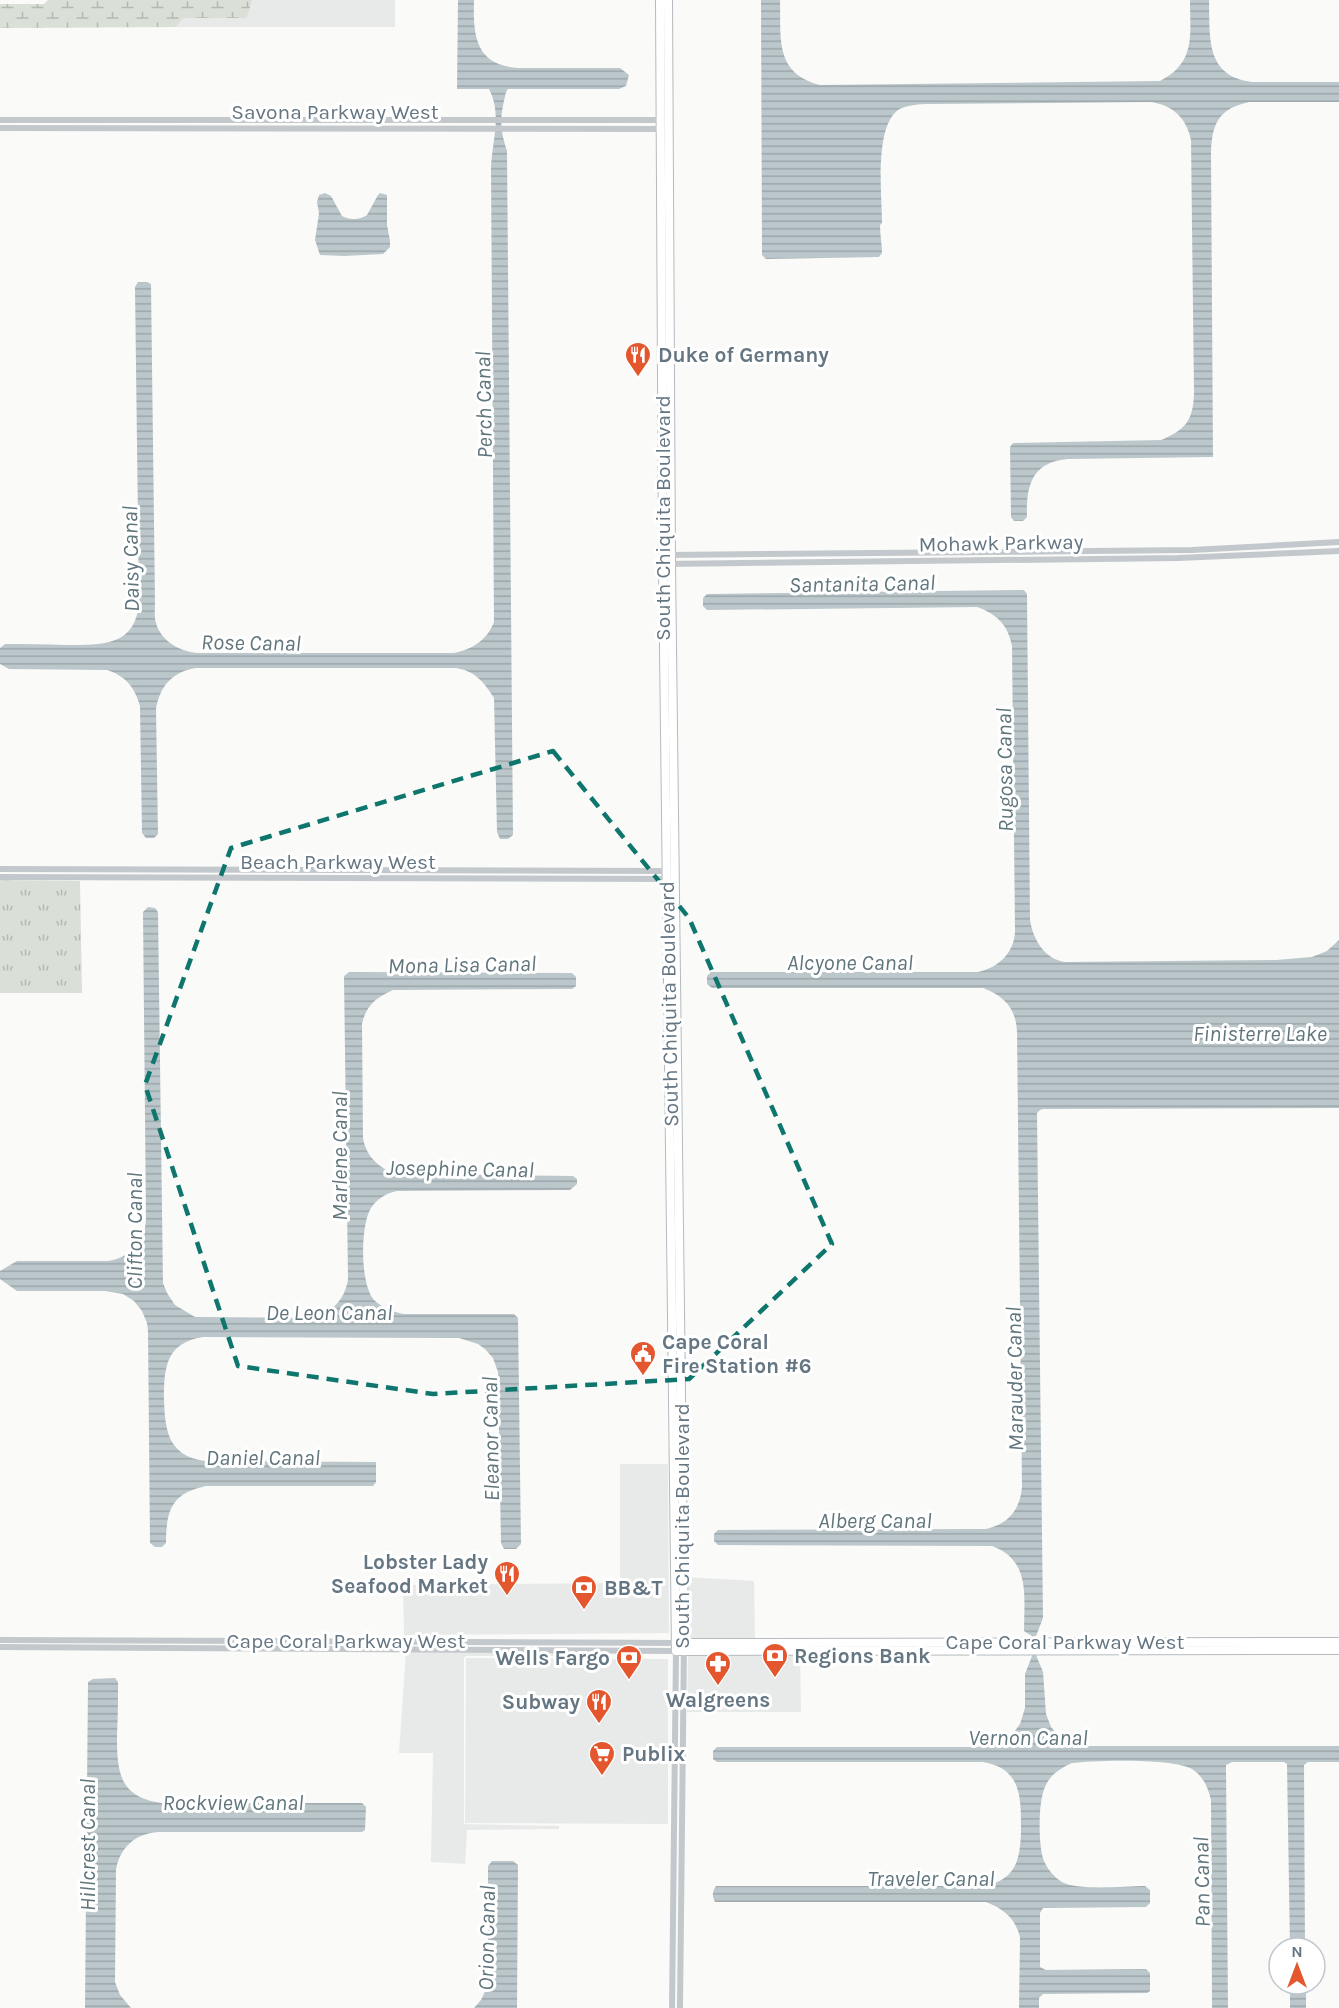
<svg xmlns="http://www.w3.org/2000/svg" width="1339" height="2008" font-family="Karla,sans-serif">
  <defs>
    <pattern id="grass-tufts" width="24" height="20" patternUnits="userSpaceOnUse" patternTransform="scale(1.5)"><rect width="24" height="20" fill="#dadfd7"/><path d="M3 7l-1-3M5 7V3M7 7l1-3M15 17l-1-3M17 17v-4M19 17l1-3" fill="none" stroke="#b4b9b4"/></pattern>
    <pattern id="wetland-marsh" width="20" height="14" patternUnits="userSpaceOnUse" patternTransform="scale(1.5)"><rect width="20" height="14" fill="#dadfd7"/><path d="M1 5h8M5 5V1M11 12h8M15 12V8" fill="none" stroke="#b4b9b4"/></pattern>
    <pattern id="water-rules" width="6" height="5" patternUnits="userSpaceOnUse" patternTransform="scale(1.5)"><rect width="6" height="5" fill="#bbc7cb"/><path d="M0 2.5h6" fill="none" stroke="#9ca6aa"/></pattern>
  </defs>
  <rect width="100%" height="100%" fill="#fafaf8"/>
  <g fill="#e8e9e9">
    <path d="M 252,0 L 395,0 L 395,27 L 176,27 L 183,19 L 188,18 L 247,18 Z"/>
    <path d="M 620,1464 L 668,1464 L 669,1633 L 404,1635 L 403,1585 L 620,1583 Z"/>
    <path d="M 686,1577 L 754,1581 L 755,1640 L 686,1640 Z"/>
    <path d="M 406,1651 L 562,1653 L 562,1656 L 466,1656 L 464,1658 L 464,1824 L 559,1826 L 559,1829 L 467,1830 L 465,1864 L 431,1862 L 433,1753 L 399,1753 Z"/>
    <path d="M 800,1654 L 801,1712 L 687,1712 L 688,1655 Z"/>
    <path d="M 466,1658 L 668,1659 L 668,1824 L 465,1823 Z"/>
  </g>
  <path fill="url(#grass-tufts)" d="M 0,880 L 80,881 L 82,993 L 0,993 Z"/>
  <path fill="url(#wetland-marsh)" d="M 48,0 L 252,0 L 247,18 L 188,18 L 183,19 L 176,27 L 0,28 L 0,4 L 44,4 Z"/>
  <g fill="url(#water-rules)">
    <path d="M 458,0 L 474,0 C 473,35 475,65 518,68 L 620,68 L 629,75 L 626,86 L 619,89 L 508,89 L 506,92 C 500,118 499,126 507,151 L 513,835 L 508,839 L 500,839 L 497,832 L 494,698 C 484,682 475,671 456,668 L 196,668 C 172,672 160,686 156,709 L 158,834 L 154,838 L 146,838 L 142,833 L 140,706 C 135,688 126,676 107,670 L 9,669 L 0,664 L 0,648 L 5,644 C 25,644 46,644 66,645 C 101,645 136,647 139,602 L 135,287 L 138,282 L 147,282 L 151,284 L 155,603 C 155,609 154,617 156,623 C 161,641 179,651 197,653 L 454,653 C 473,649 487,640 494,622 L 491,171 C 491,143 503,116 489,89 L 457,89 Z"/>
    <path d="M 761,0 L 780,0 C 781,37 774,74 820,85 L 1160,81 C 1196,62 1190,36 1190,0 L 1209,0 C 1210,37 1205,76 1252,82 L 1339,82 L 1339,102 L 1249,102 C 1218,109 1212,124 1211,153 L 1213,457 L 1068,459 C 1032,462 1026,485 1027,517 L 1023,521 L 1014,521 L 1011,517 L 1010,447 L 1013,443 L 1161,440 C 1185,430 1193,421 1194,394 L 1191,140 C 1187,119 1173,105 1151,102 L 930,104 C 920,104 906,105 898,110 C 874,128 882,196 882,223 L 880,225 C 880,235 882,244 882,253 L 879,257 L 766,259 L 762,255 Z"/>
    <path d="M 325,193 L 331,196 L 342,216 C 349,220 360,220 367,215 L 378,195 L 380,193 L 387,195 L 387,225 L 390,241 L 390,247 L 383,254 L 344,256 L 320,255 L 315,240 L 319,213 L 317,202 L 319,195 Z"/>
    <path d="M 1024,590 L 1027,594 L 1030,920 C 1033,939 1044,959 1065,962 L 1276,960 L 1312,957 L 1327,951 L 1339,940 L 1339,1108 L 1043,1109 L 1040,1110 L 1037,1113 L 1043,1618 L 1036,1636 L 1036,1655 L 1043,1672 L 1046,1714 L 1051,1727 L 1059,1736 L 1072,1744 L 1082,1746 L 1339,1746 L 1339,1762 L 1308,1762 L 1304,1765 L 1305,1948 L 1290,1948 L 1287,1764 L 1284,1762 L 1232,1762 L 1226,1765 L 1228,2008 L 1212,2008 L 1211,1800 C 1208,1787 1203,1776 1192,1769 C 1174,1758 1094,1760 1072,1763 C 1059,1769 1050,1775 1045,1787 C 1038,1801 1038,1847 1044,1861 C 1048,1870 1054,1877 1062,1882 C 1078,1891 1125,1886 1145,1886 L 1150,1890 L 1150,1903 L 1146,1907 L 1043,1908 L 1040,1913 L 1040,1967 L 1046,1970 L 1146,1969 L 1150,1973 L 1150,1991 L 1147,1993 L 1043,1994 L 1039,1998 L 1039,2008 L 1019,2008 L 1020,1937 C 1015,1918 1004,1909 986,1902 L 715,1902 C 712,1896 712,1892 716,1886 L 979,1886 C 1017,1883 1021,1858 1021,1826 C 1021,1795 1020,1768 983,1762 L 717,1762 L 713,1759 L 713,1751 L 717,1747 L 976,1747 L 996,1745 L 1003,1741 L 1011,1736 L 1020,1724 L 1025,1708 L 1025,1674 L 1032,1656 L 1032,1636 L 1024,1631 C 1024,1597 1031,1560 992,1546 L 718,1545 L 714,1541 L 714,1534 L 718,1530 L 986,1529 C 1008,1524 1020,1510 1022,1487 L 1017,1032 C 1016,1008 1004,996 983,988 L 712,988 L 707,984 L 707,976 L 711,972 L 978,972 C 998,968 1014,953 1015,932 L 1012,646 C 1008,625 997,614 977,607 L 707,610 L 703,606 L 703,598 L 707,594 Z"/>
    <path d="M 148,907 L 155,908 L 158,912 L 163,1283 L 167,1293 L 175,1305 L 195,1317 L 313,1318 C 333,1312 345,1299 348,1279 L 344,976 L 349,972 L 572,973 L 576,977 L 576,986 L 572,989 L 393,990 C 377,997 366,1005 362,1024 L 363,1138 C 366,1157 381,1171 400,1174 L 573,1176 L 577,1179 L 577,1184 L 570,1190 L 397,1191 C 386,1193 377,1199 371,1208 C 360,1226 360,1284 374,1300 C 382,1308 393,1312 404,1314 L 514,1314 L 518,1318 L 521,1544 L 516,1549 L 504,1549 L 501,1543 L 498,1372 L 493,1358 L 485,1349 L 478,1344 L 459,1338 L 203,1337 C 166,1343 164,1367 164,1399 C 165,1431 168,1456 205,1461 L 376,1462 L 376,1482 L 373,1486 L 206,1486 C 172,1493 166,1510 166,1543 L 162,1547 L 155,1547 L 150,1543 L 148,1331 L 147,1323 L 142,1311 L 134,1301 L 123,1294 L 105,1291 L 17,1291 L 0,1279 L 0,1271 L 17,1261 L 107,1261 C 129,1259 145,1242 146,1220 L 143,912 Z"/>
    <path d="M 115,1678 L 118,1682 C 118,1700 118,1717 117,1734 C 117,1771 118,1797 162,1803 L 362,1803 L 366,1807 L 365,1830 L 362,1832 L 158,1832 C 135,1834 120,1847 116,1870 L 115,1982 L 120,1995 L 131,2008 L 85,2008 L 88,1682 L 93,1679 Z"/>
    <path d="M 492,1861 L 513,1861 L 518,1865 L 517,2008 L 474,2008 L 481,2000 L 488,1985 L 488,1866 Z"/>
    <rect x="1290" y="1984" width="16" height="24"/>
  </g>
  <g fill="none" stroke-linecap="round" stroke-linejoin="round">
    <defs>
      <g id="primary">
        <path d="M 660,0 L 663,564 L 676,1651 L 1339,1650"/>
        <path d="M 668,0 L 671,564 L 684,1643 L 1339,1642"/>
      </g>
    </defs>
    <use href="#primary" stroke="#b5babe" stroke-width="10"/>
    <g stroke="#c3c8cc" stroke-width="6">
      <path d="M 0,120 L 662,120"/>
      <path d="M 0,128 L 662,129"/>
      <path d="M 668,555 L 1192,550 L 1339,542"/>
      <path d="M 663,564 L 1178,558 L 1339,551"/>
      <path d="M 0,869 L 669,871"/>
      <path d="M 0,877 L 671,879"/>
      <path d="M 0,1640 L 684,1643 L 680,2008"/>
      <path d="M 0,1647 L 676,1651 L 672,2008"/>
    </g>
    <use href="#primary" stroke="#fff" stroke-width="8"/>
  </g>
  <path fill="none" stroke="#0f766e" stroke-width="4.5" stroke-dasharray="12 8" stroke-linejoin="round" d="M 553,751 L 689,918 L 832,1244 L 689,1379 L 433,1394 L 238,1366 L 145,1085 L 231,848 Z"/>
  <defs>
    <symbol id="restaurant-pin" viewBox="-11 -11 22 30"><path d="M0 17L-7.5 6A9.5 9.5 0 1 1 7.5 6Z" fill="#e4572e" stroke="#fff"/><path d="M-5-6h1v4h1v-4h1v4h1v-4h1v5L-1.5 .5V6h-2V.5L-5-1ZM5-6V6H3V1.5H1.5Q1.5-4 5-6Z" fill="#fff"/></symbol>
    <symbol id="civic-pin" viewBox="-11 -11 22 30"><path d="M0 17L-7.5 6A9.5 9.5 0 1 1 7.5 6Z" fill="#e4572e" stroke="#fff"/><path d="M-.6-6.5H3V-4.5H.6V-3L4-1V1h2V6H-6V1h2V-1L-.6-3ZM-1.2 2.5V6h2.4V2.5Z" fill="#fff"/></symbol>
    <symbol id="bank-pin" viewBox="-11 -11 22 30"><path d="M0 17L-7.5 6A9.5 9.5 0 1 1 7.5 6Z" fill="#e4572e" stroke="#fff"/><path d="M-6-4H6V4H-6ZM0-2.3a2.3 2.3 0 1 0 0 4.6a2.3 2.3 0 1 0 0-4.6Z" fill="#fff"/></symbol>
    <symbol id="pharmacy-pin" viewBox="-11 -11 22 30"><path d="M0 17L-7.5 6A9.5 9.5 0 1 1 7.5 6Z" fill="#e4572e" stroke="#fff"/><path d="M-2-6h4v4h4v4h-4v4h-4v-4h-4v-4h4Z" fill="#fff"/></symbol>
    <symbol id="supermarket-pin" viewBox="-11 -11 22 30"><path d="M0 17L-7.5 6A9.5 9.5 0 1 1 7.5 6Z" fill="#e4572e" stroke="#fff"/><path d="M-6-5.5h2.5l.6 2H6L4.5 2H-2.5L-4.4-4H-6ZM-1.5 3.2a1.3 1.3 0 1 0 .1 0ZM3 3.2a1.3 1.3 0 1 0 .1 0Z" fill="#fff"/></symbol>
  </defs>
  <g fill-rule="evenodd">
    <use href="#restaurant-pin" x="623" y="340" width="30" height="40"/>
    <use href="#civic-pin" x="628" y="1339" width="30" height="40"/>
    <use href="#restaurant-pin" x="492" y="1559" width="30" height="40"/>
    <use href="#bank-pin" x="569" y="1573" width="30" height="40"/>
    <use href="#bank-pin" x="760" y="1641" width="30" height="40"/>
    <use href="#bank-pin" x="614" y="1643" width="30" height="40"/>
    <use href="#pharmacy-pin" x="703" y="1649" width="30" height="40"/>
    <use href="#restaurant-pin" x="584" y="1687" width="30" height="40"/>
    <use href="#supermarket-pin" x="587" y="1739" width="30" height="40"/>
  </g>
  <g text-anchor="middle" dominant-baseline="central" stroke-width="6" stroke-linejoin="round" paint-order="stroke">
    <g font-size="21" fill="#657683" stroke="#fff">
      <text x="335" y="112">Savona Parkway West</text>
      <text transform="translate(663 518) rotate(-90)">South Chiquita Boulevard</text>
      <text transform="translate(1001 543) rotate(-1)">Mohawk Parkway</text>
      <text x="338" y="862">Beach Parkway West</text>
      <text transform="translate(669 1004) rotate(-91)">South Chiquita Boulevard</text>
      <text transform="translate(682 1526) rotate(-90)">South Chiquita Boulevard</text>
      <text x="346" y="1641">Cape Coral Parkway West</text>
      <text x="1065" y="1642">Cape Coral Parkway West</text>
    </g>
    <g font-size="21" font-weight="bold" fill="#657683" stroke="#fff" text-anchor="start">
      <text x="658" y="355">Duke of Germany</text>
      <text x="662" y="1342">Cape Coral<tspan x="662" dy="24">Fire Station #6</tspan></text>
      <text x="488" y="1562" text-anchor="end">Lobster Lady<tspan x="488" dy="24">Seafood Market</tspan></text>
      <text x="604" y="1588">BB&amp;T</text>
      <text x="794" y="1656">Regions Bank</text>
      <text x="610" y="1658" text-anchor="end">Wells Fargo</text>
      <text x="718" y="1700" text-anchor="middle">Walgreens</text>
      <text x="580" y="1702" text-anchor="end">Subway</text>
      <text x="622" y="1754">Publix</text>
    </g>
    <g font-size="22" font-style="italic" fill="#60757c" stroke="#fff">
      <text transform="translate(484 405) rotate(-91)">Perch Canal</text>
      <text transform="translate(131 559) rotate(-91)">Daisy Canal</text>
      <text transform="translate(862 584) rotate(-1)">Santanita Canal</text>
      <text transform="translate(251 643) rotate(1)">Rose Canal</text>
      <text transform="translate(1005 770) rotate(-91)">Rugosa Canal</text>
      <text x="850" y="963">Alcyone Canal</text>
      <text transform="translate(462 965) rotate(-1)">Mona Lisa Canal</text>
      <text x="1260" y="1034">Finisterre Lake</text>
      <text transform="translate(340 1156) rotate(-90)">Marlene Canal</text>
      <text transform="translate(460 1169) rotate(1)">Josephine Canal</text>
      <text transform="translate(135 1231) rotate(-90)">Clifton Canal</text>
      <text x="329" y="1313">De Leon Canal</text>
      <text transform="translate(1015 1379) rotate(-91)">Marauder Canal</text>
      <text transform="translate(491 1439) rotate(-91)">Eleanor Canal</text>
      <text x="263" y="1458">Daniel Canal</text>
      <text x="875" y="1521">Alberg Canal</text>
      <text x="1028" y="1738">Vernon Canal</text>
      <text x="233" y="1803">Rockview Canal</text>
      <text transform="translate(88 1845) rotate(-90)">Hillcrest Canal</text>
      <text x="931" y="1879">Traveler Canal</text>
      <text transform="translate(1202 1882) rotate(-91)">Pan Canal</text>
      <text transform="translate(487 1938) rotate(-89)">Orion Canal</text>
    </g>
  </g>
  <g transform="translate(1297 1966)"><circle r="28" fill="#ffffff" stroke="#c1c8cd" stroke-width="1.5"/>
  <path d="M0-4.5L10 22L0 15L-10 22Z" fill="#e4572e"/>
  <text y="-9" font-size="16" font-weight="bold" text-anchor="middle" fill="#657683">N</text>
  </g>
</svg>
